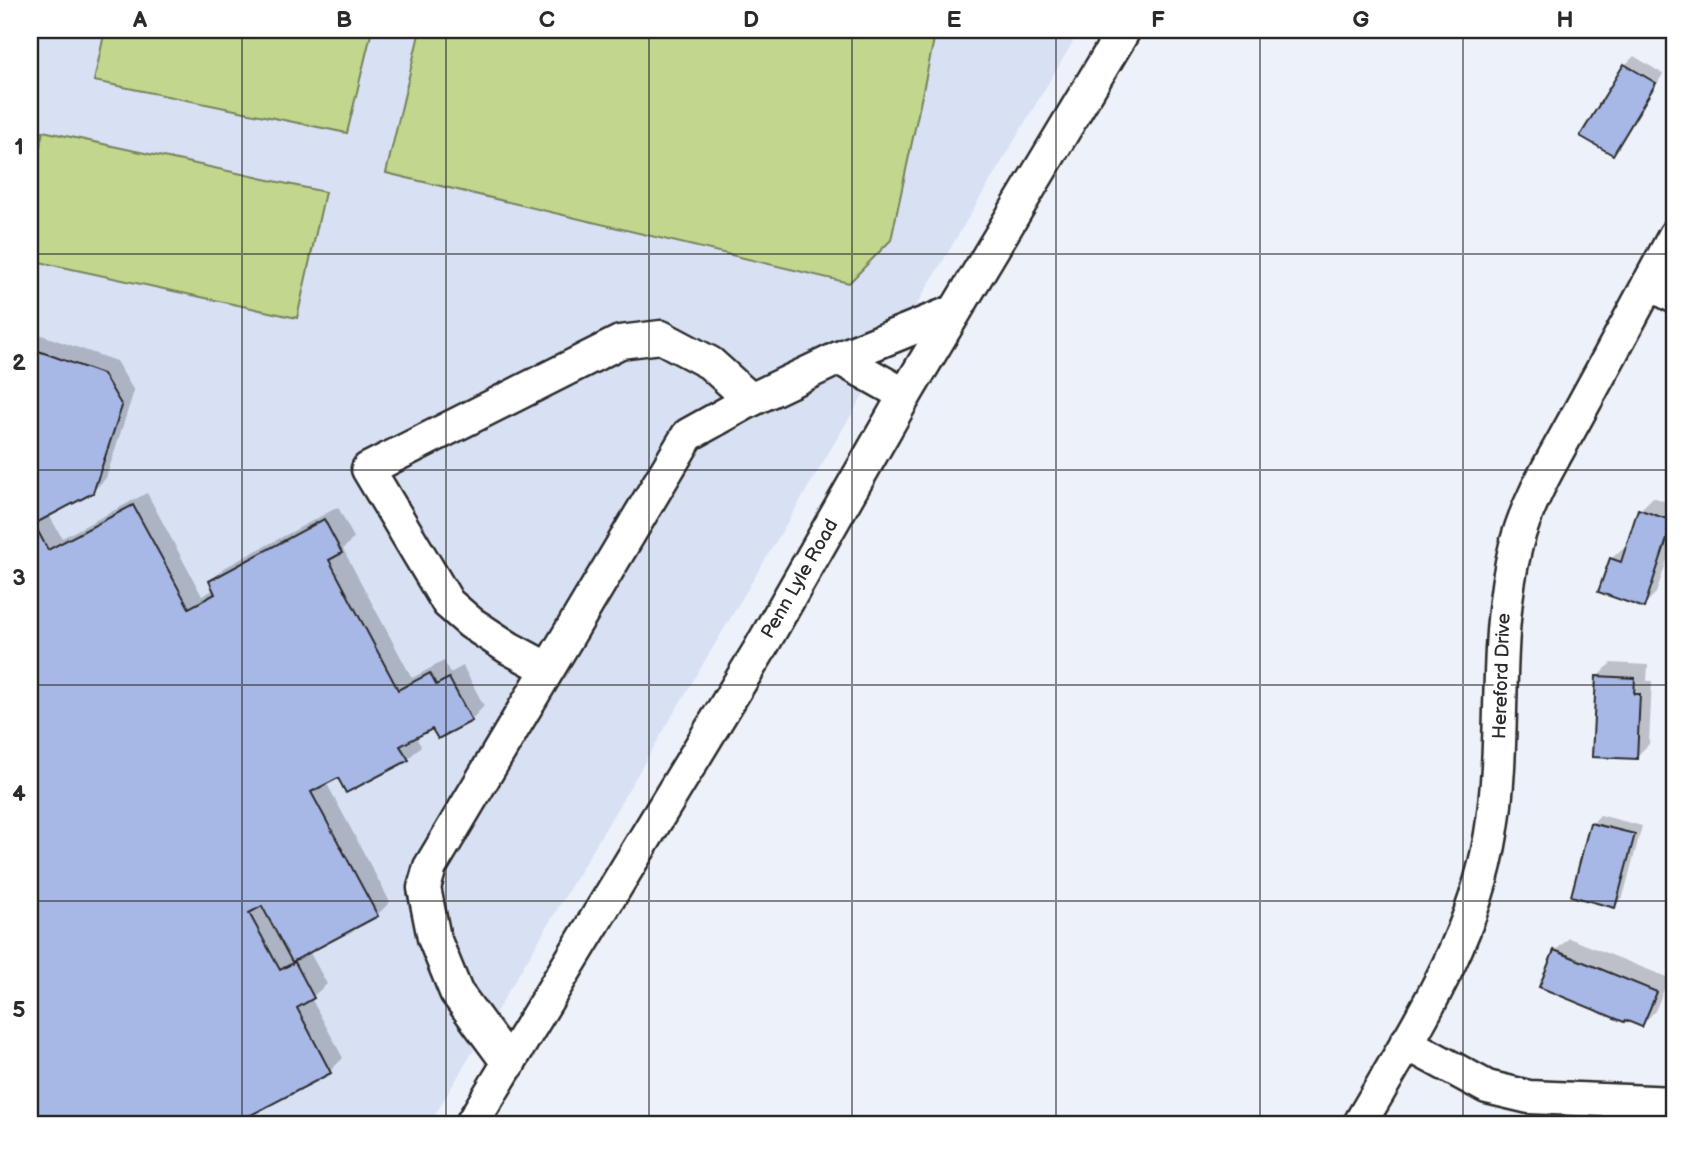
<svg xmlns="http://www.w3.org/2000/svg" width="1705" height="1155" font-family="'Balsamiq Sans',sans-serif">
  <rect width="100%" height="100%" fill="#edf1fa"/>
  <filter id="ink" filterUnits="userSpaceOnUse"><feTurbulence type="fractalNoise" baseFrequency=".0143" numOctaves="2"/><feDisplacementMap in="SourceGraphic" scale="14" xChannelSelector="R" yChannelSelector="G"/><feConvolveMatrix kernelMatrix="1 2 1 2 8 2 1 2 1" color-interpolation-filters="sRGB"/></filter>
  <g filter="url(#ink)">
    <path fill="#d8e0f4" d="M 30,30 L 1080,30 L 429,1125 L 30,1125 Z"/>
    <g fill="#c0d78d" stroke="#76815c" stroke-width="2">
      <path d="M 105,30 L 372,30 L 347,133 L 94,81 Z"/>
      <path d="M 420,30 L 936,30 L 891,240 L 849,283 L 386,173 Z"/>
      <path d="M 43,131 L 325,192 L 297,318 L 30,260 L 30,194 Z"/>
    </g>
    <g fill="#0003">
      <path d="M 1634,56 L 1663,74 L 1621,144 L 1612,153 L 1625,65 Z"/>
      <path d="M 30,331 L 116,361 L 134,391 L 106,478 L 92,492 L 49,515 L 62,538 L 147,493 L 202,596 L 215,589 L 211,581 L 224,568 L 338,507 L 354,538 L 343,549 L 412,678 L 444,661 L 450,673 L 463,666 L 484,706 L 471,720 L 433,726 L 415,736 L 421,746 L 408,759 L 339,775 L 326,782 L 390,902 L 377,915 L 309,951 L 327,984 L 311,998 L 343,1058 L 330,1071 L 229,1125 L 30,1125 Z"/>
      <path d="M 1653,497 L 1675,505 L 1675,537 L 1656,593 L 1643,606 L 1611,559 L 1625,546 L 1628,547 L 1640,510 Z"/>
      <path d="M 1611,663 L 1648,665 L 1647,681 L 1652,681 L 1649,744 L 1636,757 L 1598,676 Z"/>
      <path d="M 1600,815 L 1642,826 L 1623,897 L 1615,906 L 1592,824 Z"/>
      <path d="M 1569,938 L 1669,978 L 1655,1011 L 1642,1025 L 1555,951 Z"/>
    </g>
    <g fill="#a7b8e7" stroke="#2b2b2b" stroke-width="2">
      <path d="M 1651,30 L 1675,30 L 1675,42 Z"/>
      <path d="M 1624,64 L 1656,83 L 1613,155 L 1580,136 Z"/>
      <path d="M 30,348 L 103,374 L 122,406 L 93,493 L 34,524 L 48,550 L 133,505 L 189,608 L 215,594 L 209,581 L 324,519 L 342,553 L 329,560 L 398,690 L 430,673 L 436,685 L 449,678 L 472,721 L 438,739 L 432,729 L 400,746 L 409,760 L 346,793 L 338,778 L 311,792 L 378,916 L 292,962 L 262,906 L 249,913 L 280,970 L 295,962 L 314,998 L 297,1008 L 331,1073 L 232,1125 L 30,1125 Z"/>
      <path d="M 1675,420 L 1675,444 L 1668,442 Z"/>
      <path d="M 1638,509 L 1673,521 L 1644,608 L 1598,592 L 1610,558 L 1621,562 Z"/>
      <path d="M 1596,676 L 1635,678 L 1634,694 L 1640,694 L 1637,759 L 1592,757 Z"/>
      <path d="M 1590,823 L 1635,834 L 1615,908 L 1571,896 Z"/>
      <path d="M 1554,950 L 1657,992 L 1642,1027 L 1625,1020 L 1624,1022 L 1539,987 Z"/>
    </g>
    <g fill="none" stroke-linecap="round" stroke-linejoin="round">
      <defs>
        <g id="minor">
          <path d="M 1649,283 L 1675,297"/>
          <path d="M 839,358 L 905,395"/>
          <path d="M 548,669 L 509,648 L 471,623 L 448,603 L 368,469 L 620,342 L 661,337 L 710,363 L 751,400"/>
          <path d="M 1406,1043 L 1487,1087 L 1529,1097 L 1675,1103"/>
          <path d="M 509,1064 L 456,992 L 434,938 L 424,888 L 430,867 L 688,435 L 751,400 L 839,358 L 955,311"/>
          <path d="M 471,1125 L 760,649 L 905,395 L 1124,30"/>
          <path d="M 1359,1125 C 1412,1033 1474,942 1491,834 C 1507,738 1492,640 1516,545 C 1528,499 1554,458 1577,416 C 1610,356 1642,296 1675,235"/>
        </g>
      </defs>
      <use href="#minor" stroke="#2b2b2b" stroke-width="37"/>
      <use href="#minor" stroke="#fff" stroke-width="32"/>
    </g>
  </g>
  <path fill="none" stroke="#2b2b2b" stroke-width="2" stroke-opacity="0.55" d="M 242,30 L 242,1125M 446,30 L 446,1125M 649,30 L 649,1125M 852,30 L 852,1125M 1056,30 L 1056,1125M 1260,30 L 1260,1125M 1463,30 L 1463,1125M 30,254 L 1675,254M 30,470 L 1675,470M 30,685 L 1675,685M 30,901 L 1675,901"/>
  <g text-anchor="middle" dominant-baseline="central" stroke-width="7" stroke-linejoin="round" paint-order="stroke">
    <g font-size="19" fill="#2b2b2b" stroke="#fff">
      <text transform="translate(800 579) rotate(-60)">Penn Lyle Road</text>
      <text transform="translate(1502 676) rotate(-88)">Hereford Drive</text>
    </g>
  </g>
  <rect width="1705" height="1155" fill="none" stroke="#fff" stroke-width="77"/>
  <rect x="38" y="38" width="1628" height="1078" fill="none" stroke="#2b2b2b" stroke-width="2.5"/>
  <g font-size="23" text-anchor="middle" font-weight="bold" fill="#2b2b2b">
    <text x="140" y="27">A</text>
    <text x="344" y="27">B</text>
    <text x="547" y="27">C</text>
    <text x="751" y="27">D</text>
    <text x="954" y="27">E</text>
    <text x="1158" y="27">F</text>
    <text x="1361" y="27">G</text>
    <text x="1565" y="27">H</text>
    <text x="19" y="154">1</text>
    <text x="19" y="370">2</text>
    <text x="19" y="585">3</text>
    <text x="19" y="801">4</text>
    <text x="19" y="1017">5</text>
  </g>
</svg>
